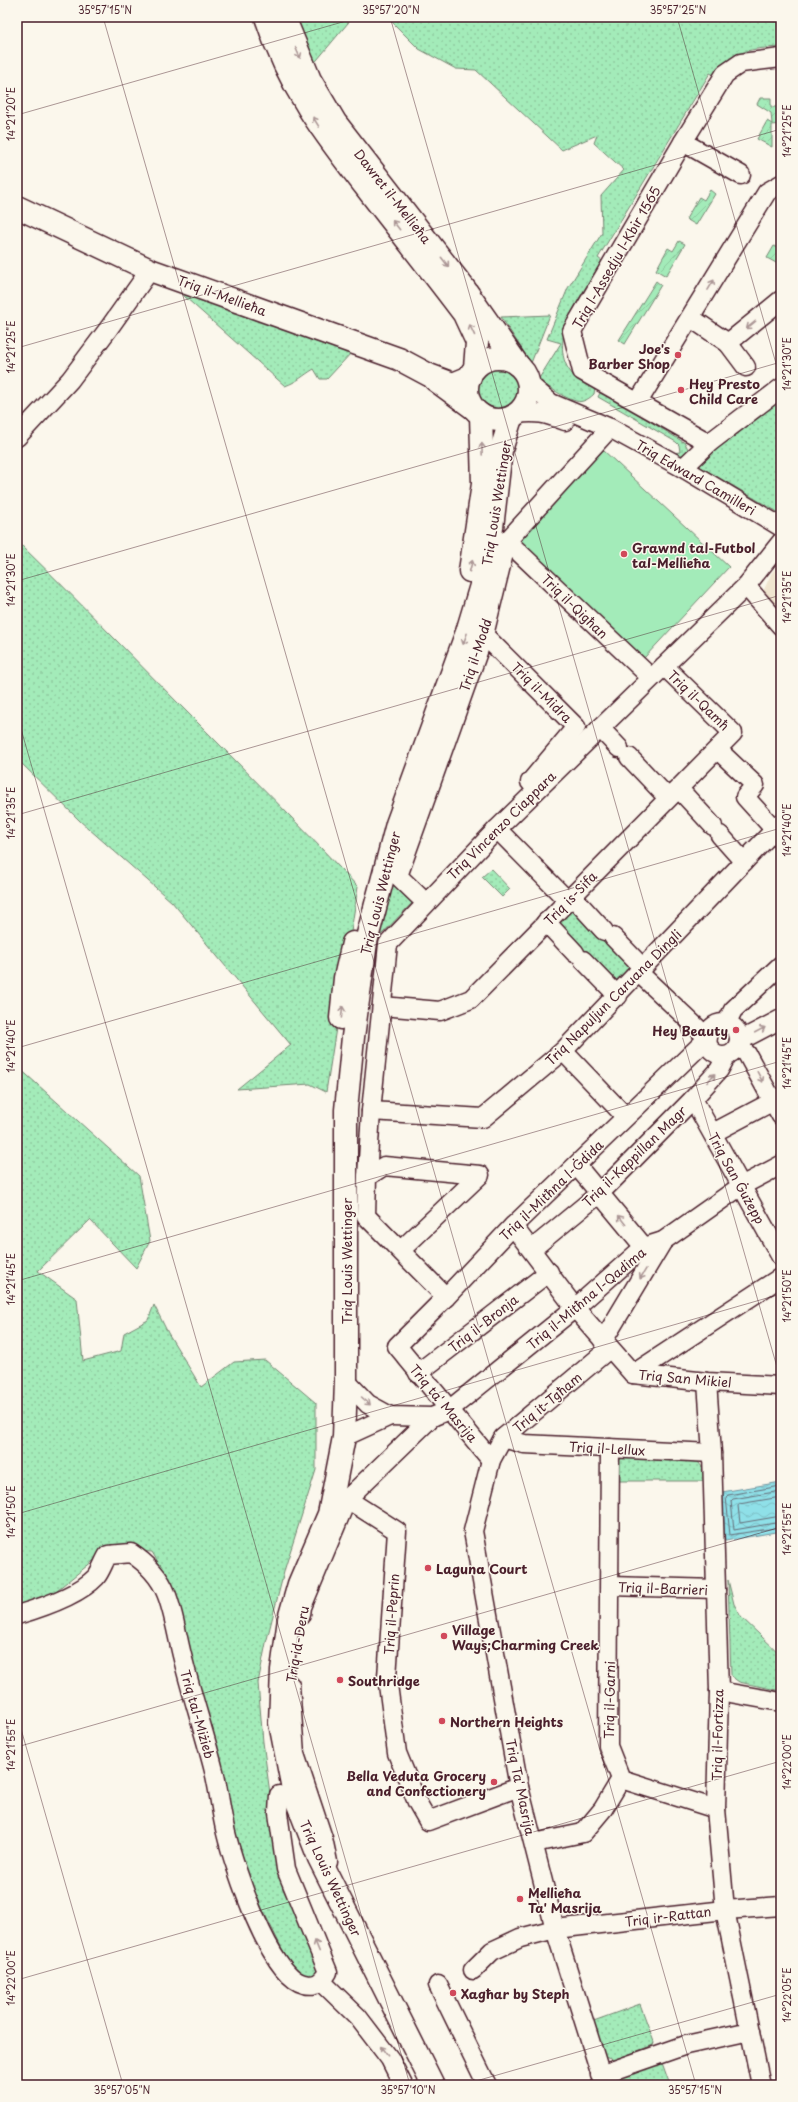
<svg xmlns="http://www.w3.org/2000/svg" width="798" height="2102" font-family="'Playpen Sans',sans-serif">
  <defs>
    <pattern id="grass-dots" width="8" height="8" patternUnits="userSpaceOnUse"><rect width="8" height="8" fill="#a3ebb9"/><path d="M2 2h.1M6 6h.1" fill="none" stroke="#8ec99f" stroke-width="1.8" stroke-linecap="round"/></pattern>
    <pattern id="garden-furrows" width="10" height="10" patternUnits="userSpaceOnUse"><rect width="10" height="10" fill="#a3ebb9"/><path d="M-1 1l2-2M0 10L10 0M9 11l2-2" fill="none" stroke="#8ec99f"/></pattern>
    <pattern id="water-waves" width="16" height="10" patternUnits="userSpaceOnUse"><rect width="16" height="10" fill="#8fe0e8"/><path d="M0 5q4-4 8 0t8 0" fill="none" stroke="#7dc0c7"/></pattern>
  </defs>
  <rect width="100%" height="100%" fill="#fbf7ec"/>
  <filter id="ink" filterUnits="userSpaceOnUse"><feTurbulence type="fractalNoise" baseFrequency=".025" numOctaves="2"/><feDisplacementMap in="SourceGraphic" scale="8" xChannelSelector="R" yChannelSelector="G"/><feConvolveMatrix kernelMatrix="1 2 1 2 8 2 1 2 1" color-interpolation-filters="sRGB"/></filter>
  <g filter="url(#ink)">
    <path fill="#f0e5cf" d="M 781,561 L 781,610 L 763,592 L 771,574 Z"/>
    <g fill="url(#grass-dots)" stroke="#768572">
      <path d="M 293,17 L 353,17 L 312,66 Z"/>
      <path d="M 387,17 L 781,17 L 781,47 C 748,49 737,49 714,75 L 710,73 L 598,258 L 602,261 C 585,291 542,343 574,376 C 579,381 588,385 595,388 L 594,394 C 591,397 587,400 583,401 C 573,405 548,386 538,380 L 561,343 L 547,339 L 568,288 L 602,233 L 601,196 L 624,170 L 594,143 L 597,135 L 562,150 L 476,70 L 456,69 L 419,49 Z"/>
      <path d="M 176,289 L 339,346 L 342,351 L 352,352 L 327,379 L 320,379 L 314,369 C 302,376 299,381 285,386 Z"/>
      <path d="M 550,315 L 531,363 L 501,317 Z"/>
      <circle cx="497" cy="388" r="23"/>
      <path d="M 601,391 L 685,443 L 688,449 L 685,454 L 678,456 L 672,453 L 680,452 L 679,445 L 676,442 L 598,397 Z"/>
      <path d="M 781,397 L 781,514 L 699,466 L 699,462 Z"/>
      <path d="M 17,541 C 74,596 128,653 184,709 C 243,768 301,826 358,887 L 326,1092 L 310,1084 L 237,1089 L 291,1045 L 172,902 L 80,821 L 17,759 Z"/>
      <path d="M 491,869 L 510,889 L 502,897 L 482,877 Z"/>
      <path d="M 390,880 L 416,899 L 379,937 L 380,924 Z"/>
      <path d="M 575,905 L 635,964 L 616,984 L 556,925 Z"/>
      <path d="M 17,1066 L 139,1176 L 150,1241 L 136,1268 L 90,1220 L 38,1271 L 77,1299 L 83,1361 L 121,1351 L 124,1333 L 148,1320 L 154,1305 L 168,1333 L 201,1387 L 234,1362 L 265,1360 L 316,1403 L 316,1470 L 285,1568 L 266,1643 L 258,1683 L 263,1742 L 283,1889 L 323,1972 L 314,1983 L 296,1977 L 252,1888 L 226,1799 L 176,1592 L 152,1552 L 108,1549 L 52,1594 L 17,1607 Z"/>
      <path d="M 623,1457 L 698,1462 L 703,1468 L 704,1481 L 618,1481 L 618,1461 Z"/>
      <path d="M 728,1580 L 734,1604 L 741,1617 L 781,1655 L 781,1691 L 739,1682 L 731,1676 Z"/>
      <path d="M 640,2004 L 654,2042 L 653,2045 L 614,2060 L 604,2057 L 591,2022 Z"/>
      <path d="M 661,2060 L 670,2085 L 614,2085 L 617,2077 Z"/>
    </g>
    <g fill="url(#garden-furrows)" stroke="#768572">
      <path d="M 760,98 L 771,98 L 771,107 L 781,107 L 781,124 L 772,125 L 772,147 L 757,139 L 767,121 L 772,124 L 771,113 L 757,104 Z"/>
      <path d="M 710,190 L 715,194 L 696,225 L 686,219 L 699,197 L 704,200 Z"/>
      <path d="M 679,241 L 685,244 L 666,276 L 656,270 L 668,248 L 673,251 Z"/>
      <path d="M 781,243 L 781,258 L 778,264 L 767,258 L 774,246 L 778,248 Z"/>
      <path d="M 656,281 L 661,285 L 625,344 L 619,340 Z"/>
    </g>
    <path fill="#a3ebb9" stroke="#768572" d="M 603,450 L 729,567 L 644,658 L 519,541 Z"/>
    <path fill="url(#water-waves)" stroke="#73939c" d="M 781,1482 L 781,1531 L 725,1541 L 722,1492 Z"/>
    <g fill="none" stroke-linecap="round" stroke-linejoin="round">
      <g stroke="#666c77" stroke-width="1">
        <path d="M 781,1486 L 728,1495 L 726,1497 L 730,1535 L 781,1527"/>
        <path d="M 781,1491 L 733,1499 L 731,1501 L 734,1530 L 781,1522"/>
        <path d="M 781,1497 L 739,1504 L 738,1506 L 740,1523 L 781,1516"/>
      </g>
      <defs>
        <g id="minor">
          <path d="M 781,58 L 741,63 L 725,74 L 683,142 L 572,331 L 582,371 L 709,443 L 781,388"/>
          <path d="M 683,142 L 741,175"/>
          <path d="M 691,318 L 728,343 L 781,300"/>
          <path d="M 728,343 L 746,367"/>
          <path d="M 529,384 L 551,403 L 610,428 L 683,468 L 781,527"/>
          <path d="M 638,402 L 767,192 L 781,184"/>
          <path d="M 517,414 C 537,411 546,414 565,421"/>
          <path d="M 17,437 L 70,380 L 109,328 L 150,270"/>
          <path d="M 683,468 L 709,443"/>
          <path d="M 507,541 L 644,671"/>
          <path d="M 746,586 L 781,626"/>
          <path d="M 484,635 L 576,727 L 530,782"/>
          <path d="M 600,728 L 619,748"/>
          <path d="M 718,750 L 755,785 L 745,797 L 774,829"/>
          <path d="M 629,757 L 668,798"/>
          <path d="M 679,789 L 713,826"/>
          <path d="M 497,829 L 568,901"/>
          <path d="M 720,835 L 744,862"/>
          <path d="M 572,896 L 604,931"/>
          <path d="M 426,903 L 398,876 L 484,635 L 507,541 L 610,428"/>
          <path d="M 546,922 L 575,953"/>
          <path d="M 613,937 L 643,968"/>
          <path d="M 583,960 L 618,996"/>
          <path d="M 382,1006 L 440,1011 L 471,999 L 733,733 L 664,666"/>
          <circle cx="723" cy="1039" r="16"/>
          <path d="M 726,1024 L 733,1010 L 781,965"/>
          <path d="M 739,1041 L 781,1019"/>
          <path d="M 738,1045 L 747,1054 L 781,1116"/>
          <path d="M 563,1051 L 625,1116"/>
          <path d="M 693,1099 L 781,1257"/>
          <path d="M 371,1111 L 483,1118 L 563,1051 L 781,823"/>
          <path d="M 713,1133 L 781,1097"/>
          <path d="M 577,1166 L 644,1247"/>
          <path d="M 367,1177 L 371,1111 L 388,944 L 497,829 L 746,586 L 781,542"/>
          <path d="M 513,1226 L 575,1308 L 633,1374 L 707,1382 L 781,1386"/>
          <path d="M 532,1249 L 600,1193 L 693,1099 L 719,1070 L 727,1055"/>
          <path d="M 401,1250 L 480,1175 L 384,1166 L 367,1177 L 366,1216 L 446,1297"/>
          <path d="M 603,1341 L 663,1241"/>
          <path d="M 418,1373 L 549,1272"/>
          <path d="M 633,1374 L 781,1277"/>
          <path d="M 346,1381 L 368,1404 L 390,1416 L 432,1417 L 449,1410 L 575,1308 L 644,1247 L 663,1241 L 741,1186 L 781,1165"/>
          <path d="M 707,1382 L 712,1453 L 719,1691 L 716,1809 L 725,1910 L 761,2085"/>
          <path d="M 344,1437 L 390,1416"/>
          <path d="M 503,1438 L 524,1444 L 712,1453"/>
          <path d="M 610,1448 L 608,1746 L 621,1779 L 716,1809"/>
          <path d="M 491,1460 L 397,1346 L 446,1297 L 513,1226 L 708,1038 L 638,972"/>
          <path d="M 347,1499 L 397,1531 L 387,1677 L 397,1753 L 417,1802 L 428,1821 L 519,1787"/>
          <path d="M 610,1586 L 716,1589"/>
          <path d="M 17,1615 C 41,1608 78,1596 96,1577 C 101,1571 104,1561 108,1555 L 131,1553 C 146,1563 159,1575 166,1593 C 174,1612 178,1642 184,1663 C 193,1699 205,1735 214,1771 C 219,1791 221,1813 226,1833 C 234,1866 270,1977 304,1984 C 316,1987 322,1982 328,1972 L 286,1869 L 278,1813 L 279,1795"/>
          <path d="M 301,1615 L 302,1607 L 347,1499 L 432,1417"/>
          <path d="M 290,1685 L 295,1754 L 323,1838 L 328,1862"/>
          <path d="M 719,1691 L 781,1702"/>
          <path d="M 534,1843 L 583,1833 L 603,1809 L 621,1779"/>
          <path d="M 473,1970 L 492,1951 L 520,1938 L 555,1929 L 725,1910 L 781,1906"/>
          <path d="M 322,1982 L 358,2017 L 390,2059 L 403,2085"/>
          <path d="M 438,1985 L 487,2085"/>
          <path d="M 600,2075 L 686,2045 L 750,2031"/>
          <path d="M 604,2085 L 555,1929 L 519,1787 L 473,1531 L 491,1460 L 503,1438 L 609,1349"/>
        </g>
        <g id="major">
          <path d="M 17,207 L 150,270 L 399,359 L 429,375 L 453,384 L 470,377"/>
          <path d="M 435,380 L 473,408"/>
        </g>
        <g id="highway">
          <path d="M 266,17 C 289,89 325,135 371,194 C 402,234 434,274 464,314 L 477,342 L 475,368"/>
          <path d="M 284,17 L 310,80 L 335,122 L 464,288 L 518,365"/>
          <circle cx="498" cy="389" r="31"/>
          <path d="M 470,571 L 483,484 L 481,415"/>
          <path d="M 341,1018 L 345,978 L 353,943"/>
          <path d="M 433,2085 L 319,1858 L 294,1794 L 280,1723 L 282,1670 L 289,1619 L 299,1584 L 329,1514 L 344,1437 L 346,1381 L 346,1110 L 353,1037 L 366,942 L 397,824 L 467,632 L 488,562 L 501,450 L 511,418"/>
        </g>
      </defs>
      <use href="#minor" stroke="#4a1f2b" stroke-width="21"/>
      <use href="#major" stroke="#4a1f2b" stroke-width="25"/>
      <use href="#highway" stroke="#4a1f2b" stroke-width="25"/>
      <use href="#minor" stroke="#fbf7ec" stroke-width="18"/>
      <use href="#major" stroke="#fbf7ec" stroke-width="22"/>
      <use href="#highway" stroke="#fbf7ec" stroke-width="22"/>
    </g>
    <defs><path id="oneway-shaft" d="M-6 0H5M1.5-3L5.5 0L1.5 3" fill="none" stroke-width="1.6" stroke-linecap="round" stroke-linejoin="round"/></defs>
    <g stroke="#ab9695">
      <use href="#oneway-shaft" transform="translate(298 53) rotate(66)"/>
      <use href="#oneway-shaft" transform="translate(316 122) rotate(-122)"/>
      <use href="#oneway-shaft" transform="translate(396 225) rotate(-128)"/>
      <use href="#oneway-shaft" transform="translate(445 262) rotate(52)"/>
      <use href="#oneway-shaft" transform="translate(711 285) rotate(-59)"/>
      <use href="#oneway-shaft" transform="translate(751 325) rotate(141)"/>
      <use href="#oneway-shaft" transform="translate(472 330) rotate(-115)"/>
      <use href="#oneway-shaft" transform="translate(482 449) rotate(-92)"/>
      <use href="#oneway-shaft" transform="translate(471 566) rotate(-75)"/>
      <use href="#oneway-shaft" transform="translate(465 639) rotate(110)"/>
      <use href="#oneway-shaft" transform="translate(342 1012) rotate(-84)"/>
      <use href="#oneway-shaft" transform="translate(760 1030) rotate(-28)"/>
      <use href="#oneway-shaft" transform="translate(760 1077) rotate(62)"/>
      <use href="#oneway-shaft" transform="translate(711 1078) rotate(-48)"/>
      <use href="#oneway-shaft" transform="translate(622 1220) rotate(-128)"/>
      <use href="#oneway-shaft" transform="translate(643 1274) rotate(121)"/>
      <use href="#oneway-shaft" transform="translate(366 1401) rotate(42)"/>
      <use href="#oneway-shaft" transform="translate(317 1946) rotate(-112)"/>
      <use href="#oneway-shaft" transform="translate(384 2051) rotate(-127)"/>
    </g>
  </g>
  <path fill="none" stroke="#4a1f2b" stroke-width="1" stroke-opacity="0.45" d="M 103,17 L 696,2085M 390,17 L 781,1381M 677,17 L 781,381M 17,115 L 360,17M 17,348 L 781,129M 17,581 L 781,362M 17,715 L 410,2085M 17,815 L 781,595M 17,1048 L 781,828M 17,1281 L 781,1061M 17,1514 L 781,1294M 17,1715 L 123,2085M 17,1747 L 781,1527M 17,1980 L 781,1761M 462,2085 L 781,1994"/>
  <g fill="#d1495b" stroke="#fbf7ec" stroke-width="1.5">
    <circle cx="678" cy="355" r="4"/>
    <circle cx="681" cy="390" r="4"/>
    <circle cx="624" cy="554" r="4"/>
    <circle cx="736" cy="1030" r="4"/>
    <circle cx="428" cy="1568" r="4"/>
    <circle cx="444" cy="1636" r="4"/>
    <circle cx="340" cy="1680" r="4"/>
    <circle cx="442" cy="1721" r="4"/>
    <circle cx="494" cy="1782" r="4"/>
    <circle cx="520" cy="1899" r="4"/>
    <circle cx="453" cy="1993" r="4"/>
  </g>
  <g text-anchor="middle" dominant-baseline="central" stroke-width="3" stroke-linejoin="round" paint-order="stroke">
    <g font-size="13" fill="#4a1f2b" stroke="#fbf7ec">
      <text transform="translate(393 196) rotate(52)">Dawret il-Mellieħa</text>
      <text transform="translate(616 257) rotate(-60)">Triq l-Assedju l-Kbir 1565</text>
      <text transform="translate(222 295) rotate(20)">Triq il-Mellieħa</text>
      <text transform="translate(696 477) rotate(30)">Triq Edward Camilleri</text>
      <text transform="translate(496 503) rotate(-81)">Triq Louis Wettinger</text>
      <text transform="translate(575 606) rotate(44)">Triq il-Qigħan</text>
      <text transform="translate(475 655) rotate(-72)">Triq il-Modd</text>
      <text transform="translate(542 692) rotate(45)">Triq il-Midra</text>
      <text transform="translate(699 700) rotate(44)">Triq il-Qamħ</text>
      <text transform="translate(501 825) rotate(-45)">Triq Vincenzo Ciappara</text>
      <text transform="translate(380 893) rotate(-76)">Triq Louis Wettinger</text>
      <text transform="translate(570 898) rotate(-46)">Triq is-Sifa</text>
      <text transform="translate(613 997) rotate(-45)">Triq Napuljun Caruana Dingli</text>
      <text transform="translate(634 1156) rotate(-44)">Triq il-Kappillan Magr</text>
      <text transform="translate(737 1178) rotate(61)">Triq San Ġużepp</text>
      <text transform="translate(551 1190) rotate(-44)">Triq il-Mitħna l-Ġdida</text>
      <text transform="translate(346 1261) rotate(-90)">Triq Louis Wettinger</text>
      <text transform="translate(586 1298) rotate(-40)">Triq il-Mitħna l-Qadima</text>
      <text transform="translate(483 1323) rotate(-38)">Triq il-Bronja</text>
      <text transform="translate(685 1378) rotate(5)">Triq San Mikiel</text>
      <text transform="translate(547 1402) rotate(-40)">Triq it-Tgħam</text>
      <text transform="translate(444 1403) rotate(50)">Triq ta' Masrija</text>
      <text transform="translate(607 1448) rotate(3)">Triq il-Lellux</text>
      <text transform="translate(663 1588) rotate(2)">Triq il-Barrieri</text>
      <text transform="translate(391 1614) rotate(-86)">Triq il-Peprin</text>
      <text transform="translate(297 1644) rotate(-80)">Triq id-Deru</text>
      <text transform="translate(609 1700) rotate(-89)">Triq il-Garni</text>
      <text transform="translate(198 1714) rotate(74)">Triq tal-Miżieb</text>
      <text transform="translate(717 1735) rotate(-89)">Triq il-Fortizza</text>
      <text transform="translate(521 1787) rotate(78)">Triq Ta' Masrija</text>
      <text transform="translate(331 1878) rotate(65)">Triq Louis Wettinger</text>
      <text transform="translate(668 1916) rotate(-7)">Triq ir-Rattan</text>
    </g>
    <g font-size="13" font-weight="bold" fill="#4a1f2b" stroke="#fbf7ec" text-anchor="start">
      <text x="670" y="348" text-anchor="end">Joe's<tspan x="670" dy="15">Barber Shop</tspan></text>
      <text x="689" y="383">Hey Presto<tspan x="689" dy="15">Child Care</tspan></text>
      <text x="632" y="547">Grawnd tal-Futbol<tspan x="632" dy="15">tal-Mellieħa</tspan></text>
      <text x="728" y="1030" text-anchor="end">Hey Beauty</text>
      <text x="436" y="1568">Laguna Court</text>
      <text x="452" y="1629">Village<tspan x="452" dy="15">Ways;Charming Creek</tspan></text>
      <text x="348" y="1680">Southridge</text>
      <text x="450" y="1721">Northern Heights</text>
      <text x="486" y="1775" text-anchor="end">Bella Veduta Grocery<tspan x="486" dy="15">and Confectionery</tspan></text>
      <text x="528" y="1892">Mellieħa<tspan x="528" dy="15">Ta' Masrija</tspan></text>
      <text x="461" y="1993">Xagħar by Steph</text>
    </g>
  </g>
  <rect width="798" height="2102" fill="none" stroke="#fbf7ec" stroke-width="44"/>
  <rect x="22" y="22" width="754" height="2058" fill="none" stroke="#4a1f2b" stroke-width="1.5"/>
  <g font-size="10" text-anchor="middle" fill="#4a1f2b">
    <text x="105" y="14">35°57'15"N</text>
    <text x="391" y="14">35°57'20"N</text>
    <text x="678" y="14">35°57'25"N</text>
    <text transform="translate(11 114) rotate(-90)" y="4">14°21'20"E</text>
    <text transform="translate(787 131) rotate(-90)" y="4">14°21'25"E</text>
    <text transform="translate(11 347) rotate(-90)" y="4">14°21'25"E</text>
    <text transform="translate(787 364) rotate(-90)" y="4">14°21'30"E</text>
    <text transform="translate(11 580) rotate(-90)" y="4">14°21'30"E</text>
    <text transform="translate(787 597) rotate(-90)" y="4">14°21'35"E</text>
    <text transform="translate(11 813) rotate(-90)" y="4">14°21'35"E</text>
    <text transform="translate(787 830) rotate(-90)" y="4">14°21'40"E</text>
    <text transform="translate(11 1046) rotate(-90)" y="4">14°21'40"E</text>
    <text transform="translate(787 1063) rotate(-90)" y="4">14°21'45"E</text>
    <text transform="translate(11 1279) rotate(-90)" y="4">14°21'45"E</text>
    <text transform="translate(787 1296) rotate(-90)" y="4">14°21'50"E</text>
    <text transform="translate(11 1512) rotate(-90)" y="4">14°21'50"E</text>
    <text transform="translate(787 1529) rotate(-90)" y="4">14°21'55"E</text>
    <text transform="translate(11 1745) rotate(-90)" y="4">14°21'55"E</text>
    <text transform="translate(787 1762) rotate(-90)" y="4">14°22'00"E</text>
    <text transform="translate(11 1978) rotate(-90)" y="4">14°22'00"E</text>
    <text transform="translate(787 1995) rotate(-90)" y="4">14°22'05"E</text>
    <text x="122" y="2094">35°57'05"N</text>
    <text x="408" y="2094">35°57'10"N</text>
    <text x="695" y="2094">35°57'15"N</text>
  </g>
</svg>
